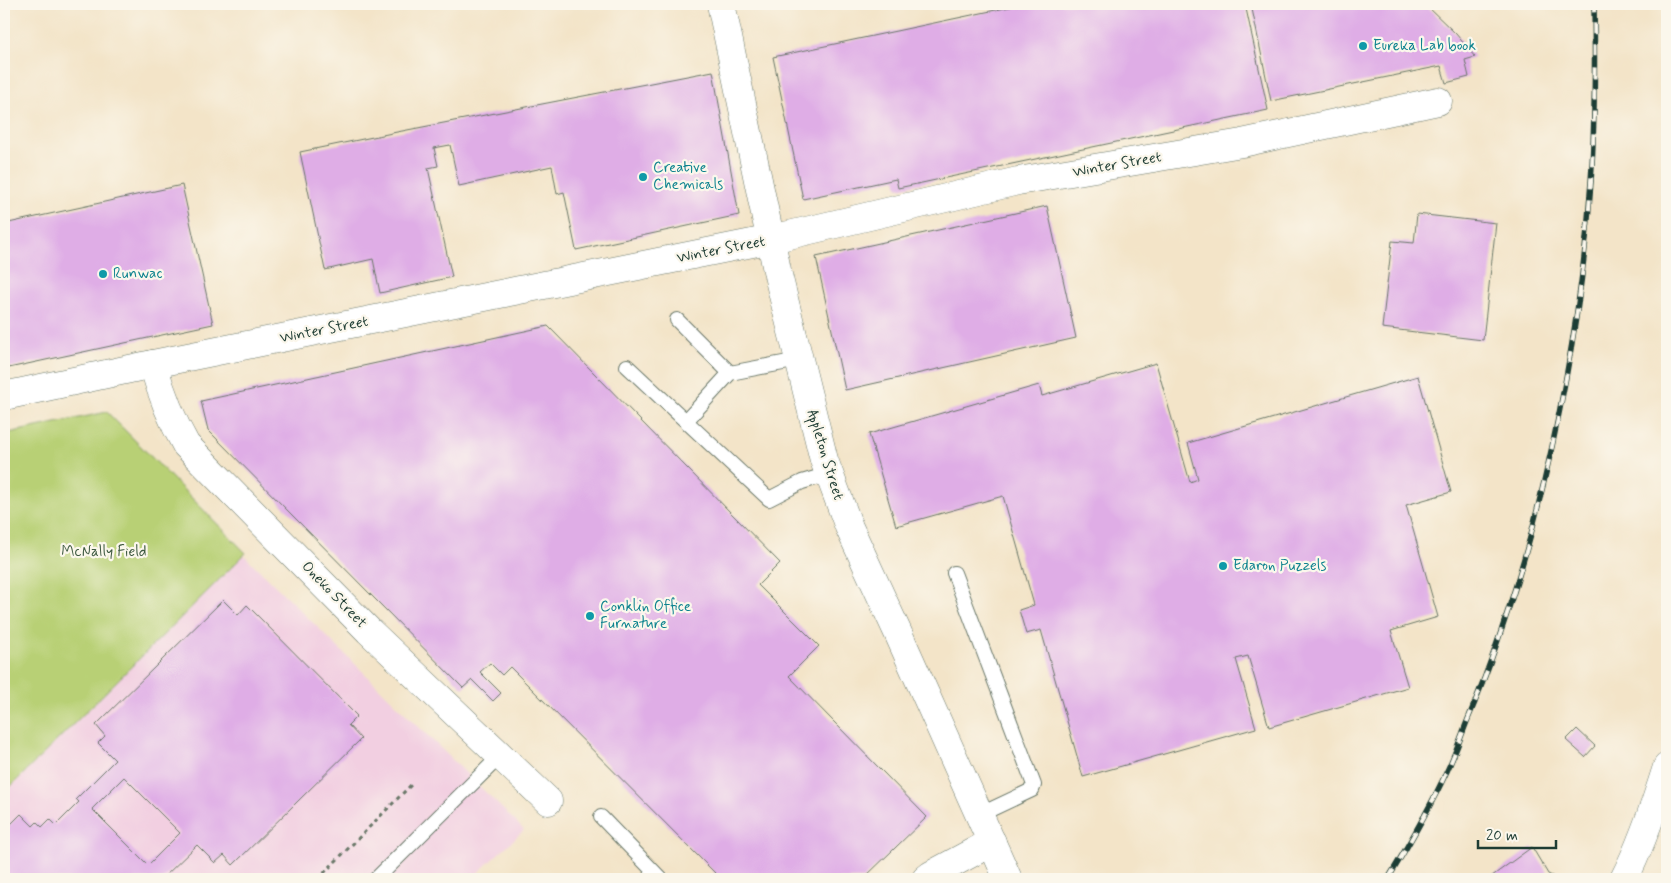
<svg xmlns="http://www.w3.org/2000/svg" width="1671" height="883" font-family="Mynerve,sans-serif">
  <rect width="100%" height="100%" fill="#fbf7ec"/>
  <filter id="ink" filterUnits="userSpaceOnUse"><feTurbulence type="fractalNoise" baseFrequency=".02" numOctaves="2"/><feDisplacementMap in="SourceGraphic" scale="10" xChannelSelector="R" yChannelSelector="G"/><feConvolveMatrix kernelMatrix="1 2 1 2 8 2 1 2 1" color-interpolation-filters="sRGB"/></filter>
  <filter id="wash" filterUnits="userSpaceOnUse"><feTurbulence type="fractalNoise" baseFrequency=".0096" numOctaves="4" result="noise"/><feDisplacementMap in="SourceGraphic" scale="20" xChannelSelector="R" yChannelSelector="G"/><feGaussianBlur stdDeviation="1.12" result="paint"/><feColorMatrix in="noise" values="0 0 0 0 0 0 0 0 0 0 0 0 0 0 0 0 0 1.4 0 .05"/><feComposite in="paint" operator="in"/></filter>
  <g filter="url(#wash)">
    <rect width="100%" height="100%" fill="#f3e4c8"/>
    <path fill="#f2cfe1" d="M 244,555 L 524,830 L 471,879 L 4,879 L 4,794 Z"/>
    <path fill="#b8d074" stroke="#6c8654" d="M 107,412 L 246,553 L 4,793 L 4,434 Z"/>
    <g id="blocks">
      <g fill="#dfade6" fill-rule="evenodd">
        <path d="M 1024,4 L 1245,4 L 1268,110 L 898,188 L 896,179 L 803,199 L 773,57 Z"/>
        <path d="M 1251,4 L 1425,4 L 1456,34 L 1475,57 L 1465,60 L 1469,77 L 1446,83 L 1441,66 L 1271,101 Z"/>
        <path d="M 713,71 L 739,215 L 576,250 L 564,192 L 557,194 L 552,166 L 459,186 L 450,145 L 434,148 L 438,166 L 428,168 L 452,277 L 380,293 L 373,259 L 325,270 L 300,152 L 397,132 Z"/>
        <path d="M 182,185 L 213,324 L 4,369 L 4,224 Z"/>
        <path d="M 1047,206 L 1076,338 L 845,390 L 816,257 Z"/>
        <path d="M 1417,214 L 1496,223 L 1483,340 L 1382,328 L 1392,241 L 1414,243 Z"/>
        <path d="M 548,326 L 780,563 L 758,585 L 819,646 L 789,676 L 927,817 L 863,879 L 721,879 L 510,667 L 502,675 L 490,663 L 480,672 L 501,693 L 493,701 L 472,680 L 463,688 L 208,430 L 201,401 Z"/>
        <path d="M 1156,363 L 1190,482 L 1198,479 L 1188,443 L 1418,376 L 1451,492 L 1406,505 L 1438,617 L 1391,631 L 1408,687 L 1269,727 L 1248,656 L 1236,659 L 1256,728 L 1083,777 L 1041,630 L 1026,634 L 1019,610 L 1034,605 L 1003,496 L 896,526 L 869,434 L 1039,385 L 1042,396 Z"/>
        <path d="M 223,600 L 238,615 L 247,605 L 357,716 L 348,725 L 361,739 L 233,865 L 224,855 L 215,863 L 197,845 L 162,879 L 4,879 L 4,831 L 21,814 L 33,826 L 37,822 L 42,827 L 50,819 L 56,825 L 79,802 L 76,799 L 115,760 L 98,743 L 105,736 L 96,725 ZM 124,777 L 180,833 L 148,865 L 92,809 Z"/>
        <path d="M 1577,729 L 1595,746 L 1585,757 L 1566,740 Z"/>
        <path d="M 1532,847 L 1548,874 L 1558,879 L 1488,879 Z"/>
      </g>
    </g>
  </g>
  <g filter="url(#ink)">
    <use href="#blocks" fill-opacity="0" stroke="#697768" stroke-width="1"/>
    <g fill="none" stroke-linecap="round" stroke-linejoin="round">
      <defs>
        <g id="service">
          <path d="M 677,320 L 730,373"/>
          <path d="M 627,366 L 769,499 L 802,482 L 829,474"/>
          <path d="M 686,421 L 730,373 L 799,360"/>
          <path d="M 954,573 L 1034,785 L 1032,790 L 979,815"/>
          <path d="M 601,817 L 661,879"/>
          <path d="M 376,879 L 500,756"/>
        </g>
        <g id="minor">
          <path d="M 153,364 C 161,393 171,419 186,445 L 369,631 L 548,801"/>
          <path d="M 4,396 L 153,364 L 772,239 L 1018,181 L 1242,143 L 1438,101"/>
          <path d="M 926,879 L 931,875 L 992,842"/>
          <path d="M 1624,879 C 1642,844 1655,805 1667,767"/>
        </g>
        <path id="tertiary" d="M 721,4 L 778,275 L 824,460 L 849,527 L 898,633 L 1008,879"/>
      </defs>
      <use href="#service" stroke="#697768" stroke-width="16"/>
      <use href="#minor" stroke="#697768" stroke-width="29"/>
      <use href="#tertiary" stroke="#697768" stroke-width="29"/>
      <path stroke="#697768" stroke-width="3" stroke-dasharray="4 4" stroke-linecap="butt" d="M 318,879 L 411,785"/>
      <use href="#service" stroke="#fff" stroke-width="14"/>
      <use href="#minor" stroke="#fff" stroke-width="28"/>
      <use href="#tertiary" stroke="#fff" stroke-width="28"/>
      <defs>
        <path id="rail" d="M 1388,879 C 1409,844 1430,808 1447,771 C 1454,756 1460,740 1466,724 C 1492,662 1513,599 1531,534 C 1561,419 1583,301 1591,182 C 1595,123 1595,63 1594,4"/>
      </defs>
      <use href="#rail" stroke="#1f3d34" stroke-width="5.5"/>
      <use href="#rail" stroke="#fbf7ec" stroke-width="4" stroke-dasharray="11" stroke-linecap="butt"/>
    </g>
  </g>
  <g fill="#0f9aa8" stroke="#fbf7ec" stroke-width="2">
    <circle cx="1363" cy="46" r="5"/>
    <circle cx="643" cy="177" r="5"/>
    <circle cx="103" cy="274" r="5"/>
    <circle cx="1223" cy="566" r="5"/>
    <circle cx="590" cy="616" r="5"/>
  </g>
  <g text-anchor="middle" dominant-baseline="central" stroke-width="4.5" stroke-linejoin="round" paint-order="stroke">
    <g font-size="15" fill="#0d838f" stroke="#fbf7ec" text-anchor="start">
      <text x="1373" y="46">Eureka Lab book</text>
      <text x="653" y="168">Creative<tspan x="653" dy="17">Chemicals</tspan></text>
      <text x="113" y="274">Runwac</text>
      <text x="1233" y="566">Edaron Puzzels</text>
      <text x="600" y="607">Conklin Office<tspan x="600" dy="17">Furnature</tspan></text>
    </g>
    <g font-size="15" fill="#1f3d34" stroke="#fbf7ec">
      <text transform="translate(1117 165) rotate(-10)">Winter Street</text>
      <text transform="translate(721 250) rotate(-11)">Winter Street</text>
      <text transform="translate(324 330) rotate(-11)">Winter Street</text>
      <text transform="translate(825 455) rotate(73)">Appleton Street</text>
      <text transform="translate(334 595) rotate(46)">Oneko Street</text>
    </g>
    <g font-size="15" fill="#3e5a41" stroke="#fbf7ec">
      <text x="104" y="552">McNally Field</text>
    </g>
  </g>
  <rect width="1671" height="883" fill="none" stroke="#fbf7ec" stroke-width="20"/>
  <path d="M1478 840v8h78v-8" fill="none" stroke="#1f3d34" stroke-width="2.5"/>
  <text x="1486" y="840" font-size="15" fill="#1f3d34" stroke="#fbf7ec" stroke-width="4" paint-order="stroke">20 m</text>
</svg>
